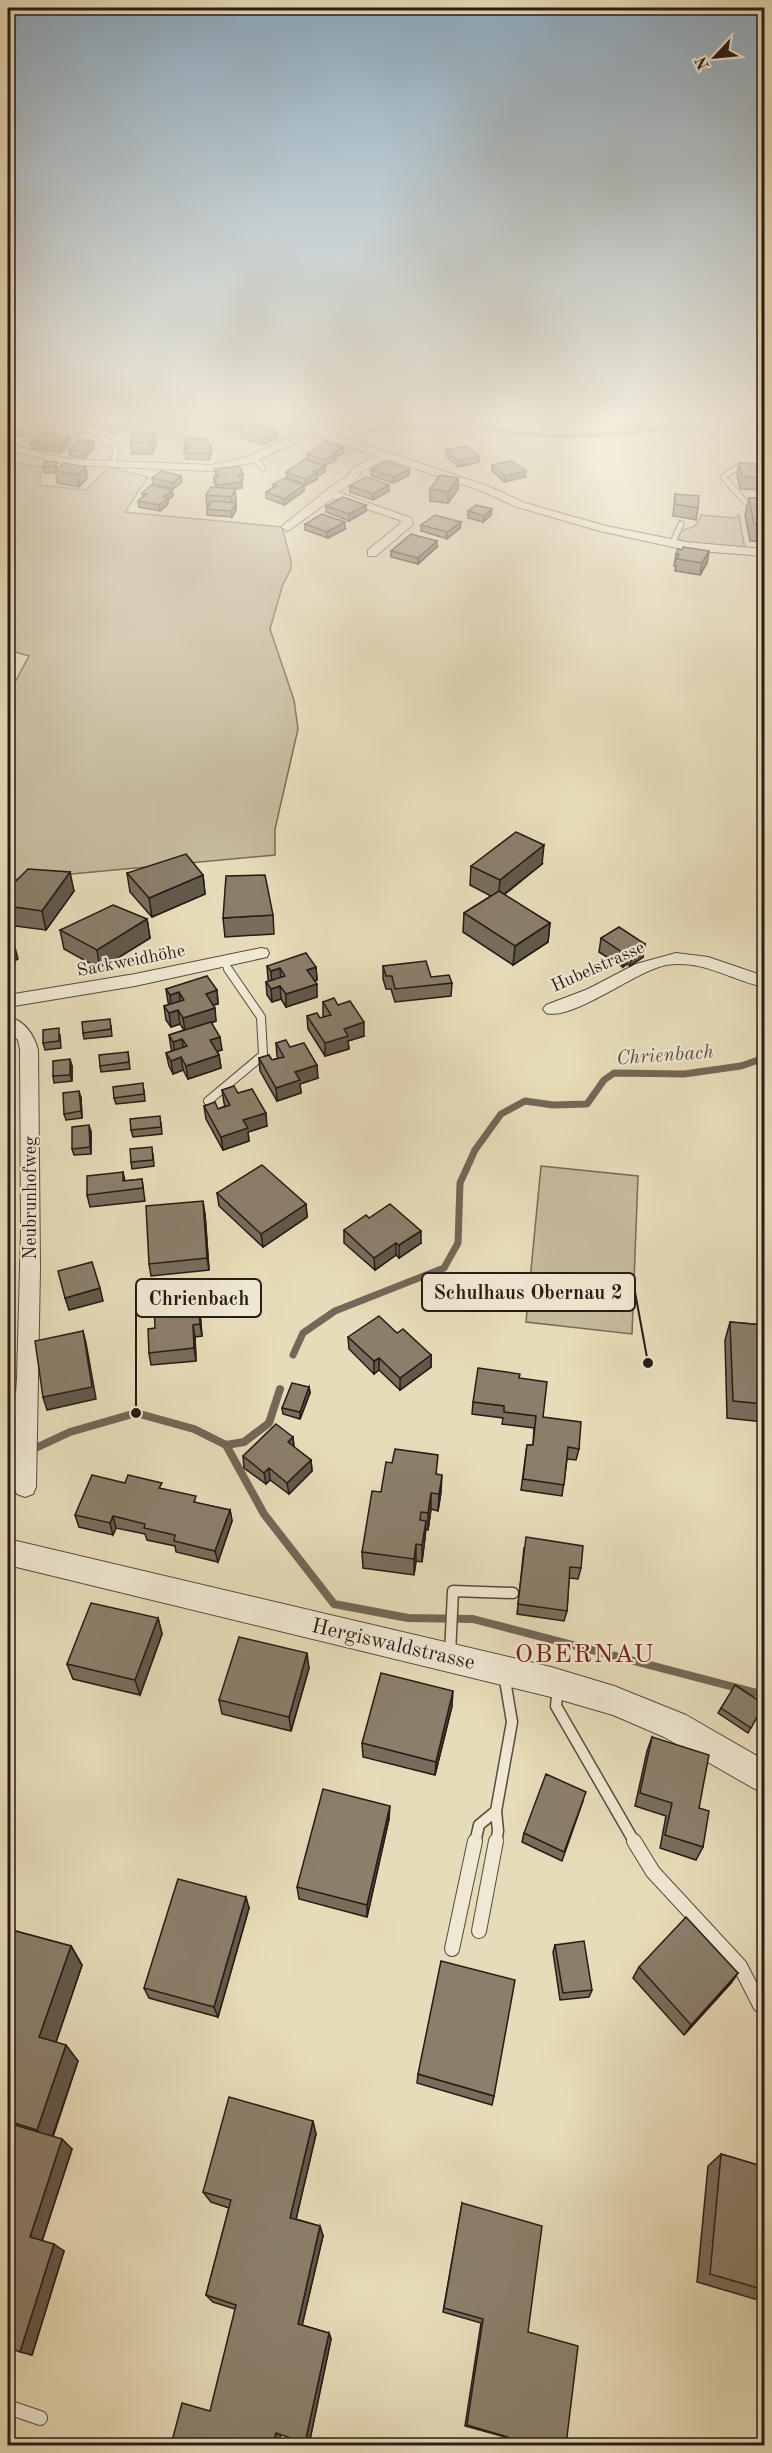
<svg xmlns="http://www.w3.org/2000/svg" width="772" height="2453" font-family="'Old Standard TT',serif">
  <rect width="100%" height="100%" fill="#e7dcb9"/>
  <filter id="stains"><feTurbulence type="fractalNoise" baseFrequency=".00333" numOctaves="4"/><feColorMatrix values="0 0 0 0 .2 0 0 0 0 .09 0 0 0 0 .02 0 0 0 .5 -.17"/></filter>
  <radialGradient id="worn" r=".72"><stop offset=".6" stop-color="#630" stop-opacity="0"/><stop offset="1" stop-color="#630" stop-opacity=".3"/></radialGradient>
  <g fill="#c6bb9d" stroke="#766b5a" stroke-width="1.5">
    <path d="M 588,417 L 716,417 L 634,428 L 598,427 Z"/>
    <path d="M 8,459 L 16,463 L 41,467 L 40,485 L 86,490 L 109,467 L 148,477 L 125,512 L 282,527 L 291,561 L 291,569 L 283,584 L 270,629 L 294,700 L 298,729 L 275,829 L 275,855 L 8,880 L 8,689 L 14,684 L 29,656 L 8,650 Z"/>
    <path d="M 701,515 L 733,518 L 739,515 L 745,550 L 702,547 L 677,539 L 678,532 L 695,526 Z"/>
    <path d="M 541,1166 L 638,1176 L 632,1334 L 526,1322 Z"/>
  </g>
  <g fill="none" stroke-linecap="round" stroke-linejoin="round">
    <path stroke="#736757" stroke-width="4" d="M 366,430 L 476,424 C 491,425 505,433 520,434 C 591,439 665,431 735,418"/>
    <path stroke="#736757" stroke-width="7" d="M 293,1355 L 303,1333 L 335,1311 L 444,1268 L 458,1243 L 460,1183 L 475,1150 L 501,1114 L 525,1101 L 553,1105 L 587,1104 L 604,1080 L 614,1073 L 684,1074 L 741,1066 L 764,1058"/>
    <g stroke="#736757" stroke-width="8">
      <path d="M 226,1445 L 264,1514 L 334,1604 L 408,1618 L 473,1619 L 764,1695"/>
      <path d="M 8,1461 L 70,1432 L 136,1413 L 194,1429 L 226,1445 L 244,1442 L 269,1423 L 280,1389"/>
    </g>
    <defs>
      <g id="service-far4">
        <path d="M 283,421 L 293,417"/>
        <path d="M 80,436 L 102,439 L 114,444 L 116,452 L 112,464"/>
        <path d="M 254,459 L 263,468"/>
        <path d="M 750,470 L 738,467 L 723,477 L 749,506 L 764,510"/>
        <path d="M 672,544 L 681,524"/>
      </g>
      <path id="service-far3" d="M 224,962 L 229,970"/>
      <path id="service-far2" d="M 208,1101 L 263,1055 L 261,1017 L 228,969"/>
      <g id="service-far1">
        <path d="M 450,1654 L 453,1591 L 513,1593"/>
        <path d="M 558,1688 L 556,1706 L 635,1843"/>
        <path d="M 475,1843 L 479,1825 L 496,1811 L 512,1722 L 504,1674"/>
        <path d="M 496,1843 L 498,1831 L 496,1811"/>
      </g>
      <g id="service">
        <path d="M 634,1841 L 653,1872 L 740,1966 L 760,2005"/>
        <path d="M 479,1931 L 496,1841"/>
        <path d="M 452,1949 L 475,1841"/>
        <path d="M 8,2407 L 40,2418"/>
      </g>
      <g id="minor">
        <path d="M 8,417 L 29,417 L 24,420 L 8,421 Z"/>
        <path d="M 266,417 L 281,417 L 316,428 L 490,487 L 525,503 L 606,526 L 686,542 L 764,549 L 764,556 L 686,550 L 600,531 L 517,507 L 482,491 L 387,459 L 362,471 L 355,481 L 338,492 L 411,518 L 413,524 L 411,526 L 376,556 L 368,556 L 368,550 L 401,523 L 400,520 L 333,498 L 291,529 L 287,531 L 281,527 L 333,485 L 347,477 L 354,467 L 376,456 L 312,434 L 255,462 L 211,471 L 68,465 L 8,450 L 8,444 L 68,459 L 211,465 L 247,457 L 302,431 Z"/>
        <path d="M 737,417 L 748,417 L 764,435 L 764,444 L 760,443 Z"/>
        <path d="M 261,948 L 267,949 L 269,953 L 267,957 L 135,986 L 8,1007 L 8,995 L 135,974 Z"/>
        <path d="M 676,953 L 708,957 L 764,976 L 764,987 C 731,980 702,959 666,965 C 635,971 573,1021 546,1013 L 543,1009 L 546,1005 L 588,989 L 636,964 Z"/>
        <path d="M 8,1016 C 24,1021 34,1034 38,1050 L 40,1269 L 36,1487 L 33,1494 L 25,1497 L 17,1494 L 14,1487 L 15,1412 L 8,1414 L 8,1396 L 16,1393 L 17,1378 L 21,1232 L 20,1050 L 18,1040 L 8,1031 Z"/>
      </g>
      <path id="tertiary" d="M 8,1539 L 551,1667 L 614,1686 L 686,1715 L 764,1760 L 764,1793 L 753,1788 L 664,1737 L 613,1715 L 551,1697 L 8,1565 Z"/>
    </defs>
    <use href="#service-far4" stroke="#574b3f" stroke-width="7"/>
    <use href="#service-far3" stroke="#574b3f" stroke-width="8"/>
    <use href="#service-far2" stroke="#574b3f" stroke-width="10"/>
    <use href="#service-far1" stroke="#574b3f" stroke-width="13"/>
    <use href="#service" stroke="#574b3f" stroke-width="16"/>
    <use href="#minor" stroke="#574b3f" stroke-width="2"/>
    <use href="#tertiary" stroke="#574b3f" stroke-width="2"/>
    <use href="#service-far4" stroke="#efe8d2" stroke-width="5"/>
    <use href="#service-far3" stroke="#efe8d2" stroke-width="7"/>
    <use href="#service-far2" stroke="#efe8d2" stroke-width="8"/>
    <use href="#service-far1" stroke="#efe8d2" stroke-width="10"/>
    <use href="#service" stroke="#efe8d2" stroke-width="14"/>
    <use href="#minor" fill="#efe8d2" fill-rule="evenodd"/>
    <use href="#tertiary" fill="#efe8d2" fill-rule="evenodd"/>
  </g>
  <g fill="#786d5c" stroke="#271b16" stroke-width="1.5">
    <path d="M 70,417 L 119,417 L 131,427 L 112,434 L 89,425 L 88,420 L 80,423 Z"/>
    <path d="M 176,417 L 201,417 L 196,421 Z"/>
    <path d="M 208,419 L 245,419 L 245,425 L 230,432 L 208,424 Z"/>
    <path d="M 22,422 L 23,436 L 8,437 L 8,423 Z"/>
    <path d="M 240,431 L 277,432 L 278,437 L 263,445 L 240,437 Z"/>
    <path d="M 155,433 L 156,444 L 152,454 L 132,454 L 130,442 Z"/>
    <path d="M 56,434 L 56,436 L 70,443 L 61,453 L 32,448 L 31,442 Z"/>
    <path d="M 93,442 L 94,448 L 85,458 L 70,456 L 69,450 Z"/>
    <path d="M 210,445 L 209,446 L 211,446 L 212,452 L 209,460 L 186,459 L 186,452 L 184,452 L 184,446 Z"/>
    <path d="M 446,450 L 479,462 L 458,467 L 446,456 Z"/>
    <path d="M 344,453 L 336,457 L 336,460 L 325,466 L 307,459 L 307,454 Z"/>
    <path d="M 56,462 L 57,470 L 64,463 L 87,478 L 79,487 L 57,483 L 56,473 L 44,473 L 43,467 Z"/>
    <path d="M 739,463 L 765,464 L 765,490 L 740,489 L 737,475 Z"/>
    <path d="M 492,465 L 525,477 L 504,482 L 492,471 Z"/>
    <path d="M 325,466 L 325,472 L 317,476 L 317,479 L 306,485 L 287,478 L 286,472 Z"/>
    <path d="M 215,469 L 243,480 L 241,480 L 242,488 L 235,489 L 236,501 L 235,503 L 236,503 L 236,510 L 232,517 L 207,515 L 207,509 L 208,507 L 207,507 L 206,495 L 216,487 L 214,483 L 214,477 L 216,477 Z"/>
    <path d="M 409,469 L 409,475 L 393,483 L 371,476 L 371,470 Z"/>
    <path d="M 181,476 L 182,482 L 173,489 L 153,484 L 152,478 Z"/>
    <path d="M 458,478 L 458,489 L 448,503 L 430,501 L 430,489 Z"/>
    <path d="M 273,484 L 304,485 L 304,491 L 284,505 L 266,498 L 266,492 L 273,488 Z"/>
    <path d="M 350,486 L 389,491 L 373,500 L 350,492 Z"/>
    <path d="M 172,490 L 173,496 L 168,500 L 168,504 L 160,511 L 139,507 L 138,501 L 143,497 L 142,493 Z"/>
    <path d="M 675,494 L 698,508 L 696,520 L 673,516 Z"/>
    <path d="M 749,498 L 765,498 L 765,542 L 750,541 L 745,515 Z"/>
    <path d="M 326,506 L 366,511 L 349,521 L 326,512 Z"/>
    <path d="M 468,511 L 491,515 L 483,522 L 468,518 Z"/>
    <path d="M 305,524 L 345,529 L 328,538 L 305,530 Z"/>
    <path d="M 421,525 L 460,528 L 447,539 L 421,531 Z"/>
    <path d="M 437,547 L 418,564 L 391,557 L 391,551 Z"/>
    <path d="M 709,551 L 707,563 L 700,575 L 675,571 L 676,566 L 674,566 L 676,554 Z"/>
    <path d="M 542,864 L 504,895 L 550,923 L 548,942 L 513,965 L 463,932 L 464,913 L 491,896 L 470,885 L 471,866 Z"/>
    <path d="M 127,873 L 203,875 L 205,894 L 152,917 L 130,892 Z"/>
    <path d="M 8,889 L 74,891 L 46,930 L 8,925 Z"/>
    <path d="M 273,915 L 274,934 L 225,937 L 223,918 Z"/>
    <path d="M 147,919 L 150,938 L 100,969 L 64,949 L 60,930 Z"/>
    <path d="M 601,938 L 645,944 L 643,957 L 630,966 L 627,964 L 623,967 L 599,952 Z"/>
    <path d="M 267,966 L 316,967 L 317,980 L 315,981 L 317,997 L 286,1007 L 281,999 L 272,1002 L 267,995 L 266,982 L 269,981 L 268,979 Z"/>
    <path d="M 383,966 L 452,983 L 451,996 L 395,1002 L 391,989 L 386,989 L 383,979 Z"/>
    <path d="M 166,989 L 217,990 L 218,1004 L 213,1005 L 216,1021 L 211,1023 L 222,1050 L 217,1051 L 219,1055 L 221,1068 L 188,1079 L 183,1070 L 173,1074 L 169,1066 L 166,1053 L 172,1051 L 171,1048 L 169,1035 L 184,1030 L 180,1024 L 171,1027 L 166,1020 L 164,1006 L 169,1005 L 168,1002 Z"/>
    <path d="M 323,1002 L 338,1005 L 364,1036 L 348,1041 L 349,1049 L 325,1056 L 308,1029 L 307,1016 L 320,1018 L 324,1017 L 323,1015 Z"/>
    <path d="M 111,1026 L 112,1036 L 84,1039 L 83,1033 Z"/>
    <path d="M 60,1035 L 61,1048 L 45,1050 L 43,1043 Z"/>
    <path d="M 276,1043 L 290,1047 L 318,1078 L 300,1084 L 301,1093 L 277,1101 L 260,1071 L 259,1058 L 272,1060 L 278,1058 L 277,1056 Z"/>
    <path d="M 128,1052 L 130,1069 L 101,1072 L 100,1066 Z"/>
    <path d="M 72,1066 L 72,1081 L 54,1083 L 53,1076 Z"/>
    <path d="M 144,1090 L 145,1101 L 116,1104 L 114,1098 Z"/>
    <path d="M 222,1090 L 238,1093 L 267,1126 L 248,1132 L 249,1141 L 223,1150 L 206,1119 L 204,1106 L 218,1109 L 225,1106 L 224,1103 Z"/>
    <path d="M 81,1098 L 82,1118 L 66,1120 L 64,1114 Z"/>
    <path d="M 161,1123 L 162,1134 L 133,1137 L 131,1130 Z"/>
    <path d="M 91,1132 L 91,1154 L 74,1155 L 72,1149 Z"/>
    <path d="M 153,1154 L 154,1166 L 132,1169 L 131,1162 Z"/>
    <path d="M 123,1172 L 125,1181 L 142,1179 L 145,1201 L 90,1207 L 87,1195 Z"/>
    <path d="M 217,1193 L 306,1204 L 307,1217 L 263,1247 L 219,1206 Z"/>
    <path d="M 205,1214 L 209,1270 L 151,1276 L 149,1264 Z"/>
    <path d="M 369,1218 L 421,1243 L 399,1258 L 396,1255 L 375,1270 L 344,1243 L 344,1230 Z"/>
    <path d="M 8,1237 L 9,1237 L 13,1250 L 13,1284 L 8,1285 Z"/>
    <path d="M 198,1300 L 200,1313 L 202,1336 L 195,1337 L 196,1361 L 151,1365 L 149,1353 L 155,1328 Z"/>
    <path d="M 730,1322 L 765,1325 L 765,1422 L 727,1418 L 725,1340 Z"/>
    <path d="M 397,1333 L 431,1355 L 431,1367 L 400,1390 L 379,1370 L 374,1374 L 349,1349 L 348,1337 Z"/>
    <path d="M 519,1378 L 543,1417 L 579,1449 L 576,1460 L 567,1459 L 562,1496 L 521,1490 L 527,1445 L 533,1445 L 534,1428 L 502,1424 L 503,1418 L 472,1414 L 473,1402 Z"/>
    <path d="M 309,1387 L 310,1393 L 300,1419 L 283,1414 L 282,1408 Z"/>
    <path d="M 293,1437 L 294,1447 L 311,1460 L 312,1471 L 289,1494 L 270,1480 L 266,1484 L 244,1468 L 243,1456 Z"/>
    <path d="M 437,1474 L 441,1492 L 438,1511 L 431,1509 L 428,1530 L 426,1529 L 422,1562 L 416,1561 L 414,1575 L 363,1568 L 362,1552 L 381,1492 Z"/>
    <path d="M 125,1483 L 163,1489 L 197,1503 L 230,1510 L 232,1521 L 218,1562 L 176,1552 L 175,1546 L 147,1540 L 145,1534 L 116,1528 L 113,1535 L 79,1527 L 75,1515 Z"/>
    <path d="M 524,1548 L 581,1568 L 578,1579 L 569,1578 L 567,1611 L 564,1621 L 517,1614 Z"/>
    <path d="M 158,1618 L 162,1634 L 140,1695 L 73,1679 L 67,1664 Z"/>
    <path d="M 309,1668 L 291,1731 L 222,1714 L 219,1700 Z"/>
    <path d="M 764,1704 L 748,1733 L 718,1713 L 721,1708 Z"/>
    <path d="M 452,1706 L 435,1775 L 363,1757 L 362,1743 Z"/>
    <path d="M 652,1737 L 703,1847 L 696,1860 L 660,1848 L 666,1816 L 635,1806 L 647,1751 Z"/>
    <path d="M 583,1801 L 562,1861 L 522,1842 L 524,1833 Z"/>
    <path d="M 389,1819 L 367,1917 L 299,1899 L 297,1887 Z"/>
    <path d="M 249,1908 L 218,2017 L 149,1998 L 144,1988 Z"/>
    <path d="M 8,1929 L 71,1946 L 82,1965 L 56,2042 L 78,2061 L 53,2137 L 72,2149 L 42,2241 L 64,2251 L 32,2355 L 8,2347 Z"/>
    <path d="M 555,1945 L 592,1990 L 589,1997 L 560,2000 L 553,1952 Z"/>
    <path d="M 639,1967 L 738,1973 L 731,1983 L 684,2035 L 633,1978 Z"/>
    <path d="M 418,2074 L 494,2096 L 492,2105 L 417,2083 Z"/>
    <path d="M 316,2134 L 296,2219 L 320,2226 L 323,2236 L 302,2325 L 329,2333 L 331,2339 L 309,2444 L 235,2309 L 213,2302 L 206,2295 L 229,2208 L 211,2202 L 203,2192 Z"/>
    <path d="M 721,2154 L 765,2167 L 765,2302 L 697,2282 L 708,2166 Z"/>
    <path d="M 462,2203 L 528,2332 L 566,2445 L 504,2445 L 505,2437 L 465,2426 L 481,2323 L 443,2312 Z"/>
  </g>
  <g fill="#61594b" stroke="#271b16" stroke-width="1.5">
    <path d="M 79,417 L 96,417 L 80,423 Z"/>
    <path d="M 245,419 L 245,425 L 230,432 L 230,426 Z"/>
    <path d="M 130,421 L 131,427 L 112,434 L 111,428 Z"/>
    <path d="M 277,432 L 278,437 L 263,445 L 262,439 Z"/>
    <path d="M 155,433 L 156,444 L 152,454 L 151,443 Z"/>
    <path d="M 69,437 L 70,443 L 61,453 L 60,447 Z"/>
    <path d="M 93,442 L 94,448 L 85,458 L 84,452 Z"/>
    <path d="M 211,446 L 212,452 L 209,460 L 209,454 Z"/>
    <path d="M 343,447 L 344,453 L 336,457 L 336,460 L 325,466 L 325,460 L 333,453 Z"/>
    <path d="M 479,456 L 479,462 L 458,467 L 458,461 Z"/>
    <path d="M 325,466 L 325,472 L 317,476 L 317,479 L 306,485 L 305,479 L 313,472 Z"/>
    <path d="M 86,467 L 87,478 L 79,487 L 77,475 Z"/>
    <path d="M 409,469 L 409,475 L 393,483 L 393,477 Z"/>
    <path d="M 526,471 L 525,477 L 504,482 L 505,476 Z"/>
    <path d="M 243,474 L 243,480 L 238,481 L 238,475 Z"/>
    <path d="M 181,476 L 182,482 L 173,489 L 173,483 Z"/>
    <path d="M 458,478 L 458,489 L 448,503 L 448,492 Z"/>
    <path d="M 242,482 L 242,488 L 218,491 L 217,485 Z"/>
    <path d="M 304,485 L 304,491 L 284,505 L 284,499 Z"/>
    <path d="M 389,485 L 389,491 L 373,500 L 373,494 Z"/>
    <path d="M 235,489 L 236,501 L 232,509 L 231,497 Z"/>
    <path d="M 172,490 L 173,496 L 168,500 L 168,504 L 160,511 L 159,505 L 163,497 Z"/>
    <path d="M 236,503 L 236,510 L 232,517 L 231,511 Z"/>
    <path d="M 366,505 L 366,511 L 349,521 L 349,514 Z"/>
    <path d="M 492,509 L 491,515 L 483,522 L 484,516 Z"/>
    <path d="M 345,522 L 345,529 L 328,538 L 327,532 Z"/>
    <path d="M 461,522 L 460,528 L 447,539 L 447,532 Z"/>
    <path d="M 437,541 L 437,547 L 418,564 L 418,558 Z"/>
    <path d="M 709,551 L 707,563 L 700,575 L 702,563 Z"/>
    <path d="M 10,638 L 15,661 L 8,672 L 8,642 Z"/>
    <path d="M 544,845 L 542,864 L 498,899 L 500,880 Z"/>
    <path d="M 70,872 L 74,891 L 46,930 L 42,911 Z"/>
    <path d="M 203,875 L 205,894 L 152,917 L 149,898 Z"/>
    <path d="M 147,919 L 150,938 L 100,969 L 97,950 Z"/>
    <path d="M 550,923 L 548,942 L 513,965 L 515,946 Z"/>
    <path d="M 13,940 L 18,959 L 8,965 L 8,943 Z"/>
    <path d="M 645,944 L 643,957 L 630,966 L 632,953 Z"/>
    <path d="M 629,951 L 627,964 L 623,967 L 625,954 Z"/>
    <path d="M 316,967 L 317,980 L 307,983 L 307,970 Z"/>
    <path d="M 280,968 L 281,981 L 272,984 L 271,971 Z"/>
    <path d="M 317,984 L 317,997 L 286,1007 L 286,994 Z"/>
    <path d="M 280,986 L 281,999 L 272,1002 L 271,989 Z"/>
    <path d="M 217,990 L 218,1004 L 207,1007 L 206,994 Z"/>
    <path d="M 179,992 L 181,1005 L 171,1008 L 170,995 Z"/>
    <path d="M 215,1008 L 216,1021 L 185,1031 L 183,1018 Z"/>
    <path d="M 178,1010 L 180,1024 L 171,1027 L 169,1013 Z"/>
    <path d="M 364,1022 L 364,1036 L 348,1041 L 349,1049 L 325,1056 L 325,1043 L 344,1029 Z"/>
    <path d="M 220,1037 L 222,1050 L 212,1053 L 210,1040 Z"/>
    <path d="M 182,1039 L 184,1052 L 175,1055 L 173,1042 Z"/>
    <path d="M 219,1055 L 221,1068 L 188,1079 L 186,1066 Z"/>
    <path d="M 181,1057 L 183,1070 L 173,1074 L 171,1061 Z"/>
    <path d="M 70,1059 L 72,1066 L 72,1081 L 70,1075 Z"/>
    <path d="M 317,1065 L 318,1078 L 300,1084 L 301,1093 L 277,1101 L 276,1088 L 295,1072 Z"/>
    <path d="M 79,1091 L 81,1098 L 82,1118 L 81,1111 Z"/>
    <path d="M 266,1113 L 267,1126 L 248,1132 L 249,1141 L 223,1150 L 221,1137 L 243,1120 Z"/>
    <path d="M 89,1125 L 91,1132 L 91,1154 L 90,1147 Z"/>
    <path d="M 203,1201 L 205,1214 L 209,1270 L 207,1258 Z"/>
    <path d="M 306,1204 L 307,1217 L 263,1247 L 261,1234 Z"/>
    <path d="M 421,1231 L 421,1243 L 399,1258 L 399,1245 Z"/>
    <path d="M 9,1237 L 13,1250 L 13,1284 L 9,1272 Z"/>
    <path d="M 396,1243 L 396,1255 L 375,1270 L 374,1258 Z"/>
    <path d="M 100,1288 L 103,1301 L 69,1310 L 65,1298 Z"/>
    <path d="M 198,1300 L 200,1313 L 202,1336 L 200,1324 Z"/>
    <path d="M 193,1325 L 195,1337 L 196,1361 L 194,1348 Z"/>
    <path d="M 83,1331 L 86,1343 L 96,1399 L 47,1410 L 43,1397 Z"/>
    <path d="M 431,1355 L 431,1367 L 400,1390 L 400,1378 Z"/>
    <path d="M 379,1358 L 379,1370 L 374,1374 L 374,1361 Z"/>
    <path d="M 309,1387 L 310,1393 L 300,1419 L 300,1412 Z"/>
    <path d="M 293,1437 L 294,1449 L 288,1442 Z"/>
    <path d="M 8,1443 L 11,1452 L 8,1453 Z"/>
    <path d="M 311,1460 L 312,1471 L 289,1494 L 287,1483 Z"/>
    <path d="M 269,1468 L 270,1480 L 266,1484 L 264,1473 Z"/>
    <path d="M 442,1475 L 441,1492 L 438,1511 L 439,1494 Z"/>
    <path d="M 431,1493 L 431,1509 L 428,1530 L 428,1513 Z"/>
    <path d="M 230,1510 L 232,1521 L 218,1562 L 215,1551 Z"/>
    <path d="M 113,1516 L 116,1528 L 113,1535 L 110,1523 Z"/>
    <path d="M 426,1521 L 425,1538 L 422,1562 L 422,1545 Z"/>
    <path d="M 416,1544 L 416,1561 L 414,1575 L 414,1559 Z"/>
    <path d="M 158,1618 L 162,1634 L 140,1695 L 135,1680 Z"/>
    <path d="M 307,1653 L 309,1668 L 291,1731 L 289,1717 Z"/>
    <path d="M 453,1691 L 452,1706 L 435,1775 L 436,1762 Z"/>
    <path d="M 390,1806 L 389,1819 L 367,1917 L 367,1905 Z"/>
    <path d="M 246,1897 L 249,1908 L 218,2017 L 214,2007 Z"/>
    <path d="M 71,1946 L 82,1965 L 52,2054 L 39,2037 Z"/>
    <path d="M 738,1973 L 731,1983 L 684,2035 L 691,2025 Z"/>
    <path d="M 66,2045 L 78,2061 L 50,2143 L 37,2130 Z"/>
    <path d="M 313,2121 L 316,2134 L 294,2228 L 290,2218 Z"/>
    <path d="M 62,2139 L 72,2149 L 41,2244 L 30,2237 Z"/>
    <path d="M 320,2226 L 323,2236 L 301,2330 L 298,2324 Z"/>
    <path d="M 54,2244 L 64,2251 L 32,2355 L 20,2352 Z"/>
    <path d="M 329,2333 L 331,2339 L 309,2444 L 305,2443 Z"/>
    <path d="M 276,2433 L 281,2435 L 278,2445 L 273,2445 Z"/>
  </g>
  <g fill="#8b7f6b" stroke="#271b16" stroke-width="1.5">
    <path d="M 94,417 L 119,417 L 130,421 L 111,428 L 88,419 Z"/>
    <path d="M 211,417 L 240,417 L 245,419 L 230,426 L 208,419 Z"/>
    <path d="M 22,422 L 22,430 L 8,431 L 8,423 Z"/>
    <path d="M 255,424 L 277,432 L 262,439 L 240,431 Z"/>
    <path d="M 40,432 L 56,434 L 54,436 L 69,437 L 60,447 L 31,442 Z"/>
    <path d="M 134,432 L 155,433 L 151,443 L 130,442 Z"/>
    <path d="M 187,438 L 209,439 L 207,446 L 211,446 L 209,454 L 185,453 L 188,446 L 184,446 Z"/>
    <path d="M 78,440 L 93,442 L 84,452 L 69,450 Z"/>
    <path d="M 325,441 L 343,447 L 333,453 L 336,454 L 325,460 L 307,454 Z"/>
    <path d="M 467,446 L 479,456 L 458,461 L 446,450 Z"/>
    <path d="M 305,459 L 325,466 L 313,472 L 317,473 L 305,479 L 286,472 Z"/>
    <path d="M 386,461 L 409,469 L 393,477 L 371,470 Z"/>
    <path d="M 512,461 L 526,471 L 505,476 L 492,465 Z"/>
    <path d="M 44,462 L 56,462 L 55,467 L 43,467 Z"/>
    <path d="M 64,463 L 86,467 L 77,475 L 55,471 Z"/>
    <path d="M 739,463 L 765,464 L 765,478 L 742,477 Z"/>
    <path d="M 239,466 L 243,474 L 238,475 L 242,482 L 217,485 L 214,477 L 219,477 L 215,469 Z"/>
    <path d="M 161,471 L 181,476 L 173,483 L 152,478 Z"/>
    <path d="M 440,475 L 458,478 L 448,492 L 430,489 Z"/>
    <path d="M 366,477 L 389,485 L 373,494 L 350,486 Z"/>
    <path d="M 285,478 L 304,485 L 284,499 L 266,492 L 277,486 L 273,484 Z"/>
    <path d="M 151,485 L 172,490 L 163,497 L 168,498 L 159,505 L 138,501 L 147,494 L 142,493 Z"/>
    <path d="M 211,487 L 235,489 L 231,497 L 206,495 Z"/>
    <path d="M 675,494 L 699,496 L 698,508 L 675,504 Z"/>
    <path d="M 343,497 L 366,505 L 349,514 L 326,506 Z"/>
    <path d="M 749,498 L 765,498 L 765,524 L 754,524 Z"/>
    <path d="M 211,501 L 236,503 L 231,511 L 207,509 Z"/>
    <path d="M 476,505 L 492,509 L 484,516 L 468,511 Z"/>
    <path d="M 322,514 L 345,522 L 327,532 L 305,524 Z"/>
    <path d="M 435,515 L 461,522 L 447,532 L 421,525 Z"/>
    <path d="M 411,534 L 437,541 L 418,558 L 391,551 Z"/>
    <path d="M 683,547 L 709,551 L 702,563 L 677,559 L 679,554 L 676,554 L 678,549 L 682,550 Z"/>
    <path d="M 516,832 L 544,845 L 500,880 L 471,866 Z"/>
    <path d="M 186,854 L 203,875 L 149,898 L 127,873 Z"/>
    <path d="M 28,869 L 70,872 L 42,911 L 8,906 L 8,889 Z"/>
    <path d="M 265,875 L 273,915 L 223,918 L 226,876 Z"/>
    <path d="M 499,891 L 550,923 L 515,946 L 464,913 Z"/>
    <path d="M 113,905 L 147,919 L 97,950 L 60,930 Z"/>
    <path d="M 619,927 L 645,944 L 632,953 L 629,951 L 625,954 L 601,938 Z"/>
    <path d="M 8,937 L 13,940 L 8,943 Z"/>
    <path d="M 306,953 L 316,967 L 307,970 L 317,984 L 286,994 L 280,986 L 271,989 L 266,982 L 285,976 L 280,968 L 271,971 L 267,966 Z"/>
    <path d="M 426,961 L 431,977 L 449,975 L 452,983 L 395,989 L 392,976 L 386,976 L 383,966 Z"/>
    <path d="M 207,976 L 217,990 L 206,994 L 215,1008 L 183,1018 L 178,1010 L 169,1013 L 164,1006 L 184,1000 L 179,992 L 170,995 L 166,989 Z"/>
    <path d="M 334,998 L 338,1005 L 350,1001 L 364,1022 L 344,1029 L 348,1036 L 325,1043 L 307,1016 L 317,1013 L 320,1018 L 331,1015 L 323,1002 Z"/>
    <path d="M 110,1019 L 111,1029 L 83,1033 L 82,1022 Z"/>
    <path d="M 211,1022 L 220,1037 L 210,1040 L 219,1055 L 186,1066 L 181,1057 L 171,1061 L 166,1053 L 187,1046 L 182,1039 L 173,1042 L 169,1035 Z"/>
    <path d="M 59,1028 L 59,1041 L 43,1043 L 43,1030 Z"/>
    <path d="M 286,1040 L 290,1047 L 304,1043 L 317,1065 L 295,1072 L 300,1080 L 276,1088 L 259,1058 L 269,1055 L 272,1060 L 284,1057 L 276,1043 Z"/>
    <path d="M 128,1052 L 129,1062 L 100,1066 L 99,1055 Z"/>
    <path d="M 70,1059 L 70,1075 L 53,1076 L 53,1061 Z"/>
    <path d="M 143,1083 L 144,1094 L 114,1098 L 113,1087 Z"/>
    <path d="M 234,1086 L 238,1093 L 252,1089 L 266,1113 L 243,1120 L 248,1128 L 221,1137 L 204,1106 L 215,1102 L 218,1109 L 230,1105 L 222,1090 Z"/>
    <path d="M 79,1091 L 81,1111 L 64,1114 L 63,1093 Z"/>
    <path d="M 160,1116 L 161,1127 L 131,1130 L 130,1119 Z"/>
    <path d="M 89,1125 L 90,1147 L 72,1149 L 72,1127 Z"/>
    <path d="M 152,1147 L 153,1160 L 131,1162 L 130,1149 Z"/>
    <path d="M 262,1165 L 306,1204 L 261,1234 L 217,1193 Z"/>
    <path d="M 123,1172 L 123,1181 L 142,1179 L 143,1188 L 87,1195 L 87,1176 Z"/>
    <path d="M 203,1201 L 207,1258 L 149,1264 L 146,1206 Z"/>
    <path d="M 390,1204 L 421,1231 L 399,1245 L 396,1243 L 374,1258 L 344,1230 L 366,1215 L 369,1218 Z"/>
    <rect x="8" y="1237" width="1" height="35"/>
    <path d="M 92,1262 L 100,1288 L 65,1298 L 58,1271 Z"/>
    <path d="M 198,1300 L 200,1324 L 193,1325 L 194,1348 L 149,1353 L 148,1329 L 155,1328 L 154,1305 Z"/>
    <path d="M 379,1316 L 397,1333 L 403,1329 L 431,1355 L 400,1378 L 379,1358 L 374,1361 L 348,1337 Z"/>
    <path d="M 730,1322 L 765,1325 L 765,1404 L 733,1401 Z"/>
    <path d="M 83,1331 L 92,1387 L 43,1397 L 35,1341 Z"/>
    <path d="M 478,1368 L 520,1374 L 519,1378 L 547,1382 L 543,1417 L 581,1422 L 579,1449 L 568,1447 L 564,1485 L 523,1479 L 527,1445 L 533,1445 L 536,1416 L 504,1412 L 504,1406 L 473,1402 Z"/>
    <path d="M 292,1383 L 309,1387 L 300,1412 L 282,1408 Z"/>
    <path d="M 276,1424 L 293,1437 L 288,1442 L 311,1460 L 287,1483 L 269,1468 L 264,1473 L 243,1456 Z"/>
    <path d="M 395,1449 L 438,1455 L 436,1474 L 442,1475 L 439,1494 L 431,1493 L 428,1513 L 421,1512 L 420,1520 L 426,1521 L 422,1545 L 416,1544 L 414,1559 L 362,1552 L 372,1491 L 381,1492 L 386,1462 L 392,1463 Z"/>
    <path d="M 92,1475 L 125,1483 L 128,1475 L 162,1483 L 159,1488 L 196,1496 L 194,1502 L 230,1510 L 215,1551 L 174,1541 L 175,1535 L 144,1528 L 145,1524 L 113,1516 L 110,1523 L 75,1515 Z"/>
    <path d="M 526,1537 L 583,1546 L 581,1568 L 570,1567 L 567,1611 L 518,1604 Z"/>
    <path d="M 91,1603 L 158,1618 L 135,1680 L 67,1664 Z"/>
    <path d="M 239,1637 L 307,1653 L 289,1717 L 219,1700 Z"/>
    <path d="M 381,1673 L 453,1691 L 436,1762 L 362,1743 Z"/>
    <path d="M 735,1685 L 764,1704 L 751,1728 L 721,1708 Z"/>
    <path d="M 652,1737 L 709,1755 L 699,1808 L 709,1811 L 703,1847 L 665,1835 L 672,1803 L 640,1793 Z"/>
    <path d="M 546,1774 L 586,1792 L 564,1852 L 524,1833 Z"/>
    <path d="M 323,1789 L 390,1806 L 367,1905 L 297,1887 Z"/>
    <path d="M 178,1879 L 246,1897 L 214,2007 L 144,1988 Z"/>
    <path d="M 686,1917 L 738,1973 L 691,2025 L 639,1967 Z"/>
    <path d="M 8,1929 L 71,1946 L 39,2037 L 66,2045 L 37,2130 L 8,2121 Z"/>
    <path d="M 584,1941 L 592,1990 L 563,1993 L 555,1945 Z"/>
    <path d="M 441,1961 L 515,1980 L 494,2096 L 418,2074 Z"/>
    <path d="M 229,2097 L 313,2121 L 290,2218 L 320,2226 L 298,2324 L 329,2333 L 305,2443 L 276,2433 L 273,2445 L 171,2445 L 182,2403 L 210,2411 L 236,2305 L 206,2295 L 231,2200 L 203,2192 Z"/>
    <path d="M 8,2123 L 62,2139 L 30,2237 L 54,2244 L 20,2352 L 8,2347 Z"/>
    <path d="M 721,2154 L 765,2167 L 765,2290 L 710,2274 Z"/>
    <path d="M 462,2203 L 542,2226 L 528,2332 L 578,2346 L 566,2445 L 507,2445 L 508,2437 L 467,2425 L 483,2319 L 444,2308 Z"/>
  </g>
  <linearGradient id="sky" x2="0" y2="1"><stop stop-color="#8daabf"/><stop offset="0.55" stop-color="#f4efe0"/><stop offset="1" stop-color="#f4efe0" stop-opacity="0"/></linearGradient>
  <rect width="772" height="760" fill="url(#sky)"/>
  <g text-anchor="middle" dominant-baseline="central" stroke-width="4.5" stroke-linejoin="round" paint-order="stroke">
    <g font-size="18" fill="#271b16" stroke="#efe8d2">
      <text transform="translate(131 961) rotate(-11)">Sackweidhöhe</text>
      <text transform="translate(598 967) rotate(-24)">Hubelstrasse</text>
      <text transform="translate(31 1198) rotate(-90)">Neubrunhofweg</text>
    </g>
    <g font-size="20" font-style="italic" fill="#5a4e41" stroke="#efe8d2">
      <text transform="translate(665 1056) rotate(-4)">Chrienbach</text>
    </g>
    <g font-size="21" fill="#271b16" stroke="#efe8d2">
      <text transform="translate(393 1645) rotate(13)">Hergiswaldstrasse</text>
    </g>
    <g font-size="26" letter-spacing="1.5" fill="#7a1f14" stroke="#efe8d2">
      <text x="585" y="1655">OBERNAU</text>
    </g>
  </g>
  <path fill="none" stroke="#271b16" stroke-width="2" d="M648 1363L635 1292M136 1413L136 1298"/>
  <g fill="#271b16" stroke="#efe8d2" stroke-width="2">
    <circle cx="648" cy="1363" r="6"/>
    <circle cx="136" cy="1413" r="6"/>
  </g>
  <g fill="#efe8d2" stroke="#271b16" stroke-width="2">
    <rect x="422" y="1273" width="213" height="38" rx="6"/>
    <rect x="136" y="1279" width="125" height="38" rx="6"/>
  </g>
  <g font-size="20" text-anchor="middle" font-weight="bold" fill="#271b16">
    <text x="528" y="1299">Schulhaus Obernau 2</text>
    <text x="199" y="1305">Chrienbach</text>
  </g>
  <rect width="772" height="2453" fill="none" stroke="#e7dcb9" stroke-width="30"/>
  <rect x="9" y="9" width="754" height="2435" fill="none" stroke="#271b16" stroke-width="3"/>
  <rect x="15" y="15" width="742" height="2423" fill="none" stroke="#271b16" stroke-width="1.5"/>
  <g transform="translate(715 57) rotate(244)" stroke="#efe8d2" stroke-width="4.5" paint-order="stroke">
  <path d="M0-4.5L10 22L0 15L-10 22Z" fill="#271b16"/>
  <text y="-9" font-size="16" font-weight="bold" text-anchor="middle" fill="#271b16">N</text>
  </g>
  <rect width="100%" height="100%" filter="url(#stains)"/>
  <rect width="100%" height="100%" fill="url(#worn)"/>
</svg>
